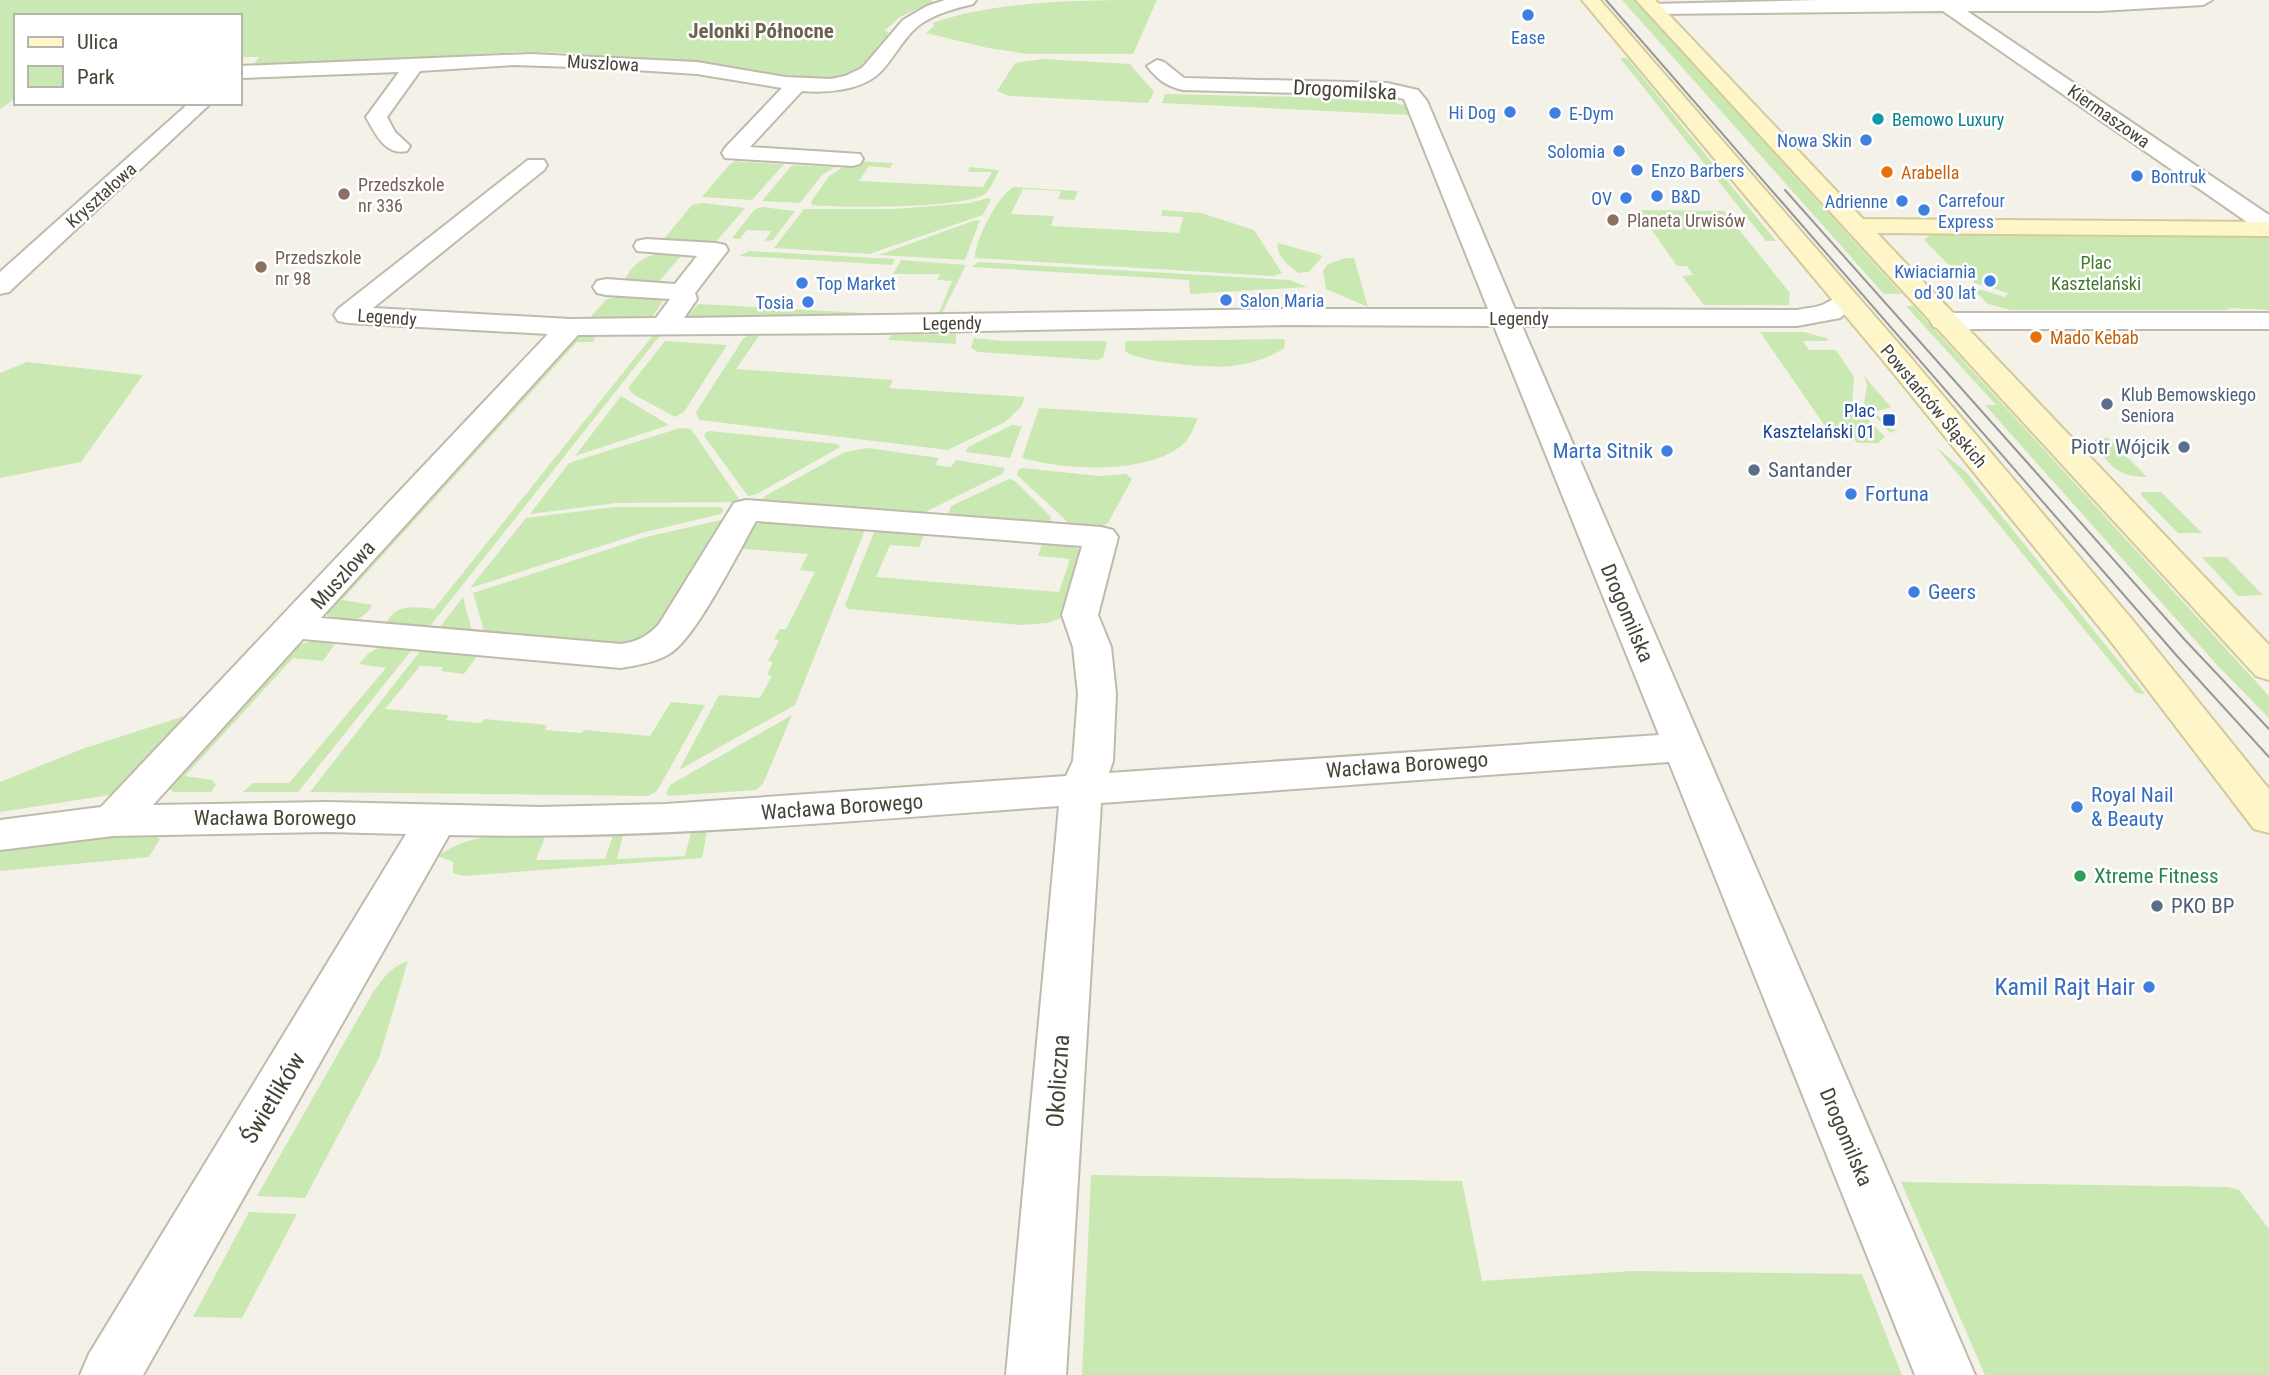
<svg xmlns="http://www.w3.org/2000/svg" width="2269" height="1375" font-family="'Roboto Condensed',sans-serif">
  <rect width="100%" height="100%" fill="#f4f2e8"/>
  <g fill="#cae8b2">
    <path d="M 0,0 L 931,0 L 933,2 L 900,17 L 884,31 L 889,32 C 871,61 865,72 831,80 L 572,59 L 577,53 L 519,52 L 252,67 L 259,57 L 240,57 L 240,16 L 16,16 L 16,98 L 0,109 Z"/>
    <path d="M 1157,0 L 1133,54 L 1028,54 L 988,48 L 926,33 L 934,26 L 933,23 C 998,0 1085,0 1157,0 Z"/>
    <path d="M 1622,0 L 1634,0 L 1902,294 L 1884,294 Z"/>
    <path d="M 1620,58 L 1627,58 L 1776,241 L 1766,241 Z"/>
    <path d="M 1043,59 L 1130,64 L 1154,92 L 1148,103 L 1009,96 L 997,91 L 1015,63 Z"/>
    <path d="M 1343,91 L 1393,93 L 1397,104 L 1414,106 L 1408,115 L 1162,103 L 1165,94 L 1343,98 Z"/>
    <path d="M 743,157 L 739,162 L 784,164 L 752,200 L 702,197 L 730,164 Z"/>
    <path d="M 838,160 L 846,160 L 822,175 L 800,203 L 762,201 L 792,165 L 833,167 Z"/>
    <path d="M 853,161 L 893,163 L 890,168 L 869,166 L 859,181 L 983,187 L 992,172 L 967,172 L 970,167 L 999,170 C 996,177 991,188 986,193 C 969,209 839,208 812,205 L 811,202 L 829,176 Z"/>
    <path d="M 1014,187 L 1078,191 L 1074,200 L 1058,199 L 1061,191 L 1023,189 L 1011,214 L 1054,216 L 1051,226 L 1179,233 L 1183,217 L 1161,216 L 1162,210 L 1201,213 L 1254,230 L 1282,273 L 1274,276 L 975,258 C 974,243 998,194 1014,187 Z"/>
    <path d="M 988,198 L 991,199 L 983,215 L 869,254 L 774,248 L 804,209 L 894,209 L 970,203 Z"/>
    <path d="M 703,203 L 745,208 L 713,245 L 663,240 L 692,205 Z"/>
    <path d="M 762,207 L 795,211 L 773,240 L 765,241 L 771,231 L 747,230 L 740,239 L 732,238 L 755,209 Z"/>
    <path d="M 1638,210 L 1724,211 L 1790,293 L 1789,305 L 1704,305 L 1682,276 L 1693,275 L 1687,266 L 1677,266 Z"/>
    <path d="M 980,220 L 965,260 L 879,255 L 973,221 Z"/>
    <path d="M 1933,233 L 2269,237 L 2269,310 L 2231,308 L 2227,310 L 2011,310 L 1988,304 L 1975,291 L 1981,290 L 2005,297 L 2008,293 L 1975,283 L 1960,267 L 1949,265 L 1924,240 Z"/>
    <path d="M 1278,243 L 1321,255 L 1322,257 L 1309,272 L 1299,273 C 1289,267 1275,254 1278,243 Z"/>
    <path d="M 685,251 L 655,286 L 624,281 C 637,254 659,252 685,251 Z"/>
    <path d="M 749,251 L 895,259 L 892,265 L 739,256 Z"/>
    <path d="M 1345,258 L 1354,258 L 1368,307 L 1326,289 L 1323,270 L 1328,264 Z"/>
    <path d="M 901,260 L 966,265 L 942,313 L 939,313 L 952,281 L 937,280 L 940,274 L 893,274 Z"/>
    <path d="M 978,262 L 1290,280 L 1307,287 L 1190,294 L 1189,280 L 972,267 Z"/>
    <path d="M 623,295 L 657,296 L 663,301 L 651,319 L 592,319 L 592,315 L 607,299 Z"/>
    <path d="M 698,304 L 864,313 L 877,315 L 684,321 Z"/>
    <path d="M 1906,306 L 1913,306 L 2269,696 L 2269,718 L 2218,666 L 1985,405 L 1996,405 Z"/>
    <path d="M 665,329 L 427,630 L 386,625 C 394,603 414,607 434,609 L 654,334 Z"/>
    <path d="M 1760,332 L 1804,332 L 1826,338 L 1828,341 L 1803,341 L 1809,350 L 1836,350 L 1854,377 L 1852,403 L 1885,437 L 1878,443 L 1857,443 L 1849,430 L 1827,429 Z"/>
    <path d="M 584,333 L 596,335 L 593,342 L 577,342 L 342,600 L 372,605 C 365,622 337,628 325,613 L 572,338 Z"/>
    <path d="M 956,334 L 956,344 L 888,340 L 891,335 Z"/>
    <path d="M 749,335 L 759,336 L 736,369 L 893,380 L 889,388 L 1025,397 L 1021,407 L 1005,422 L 948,450 L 699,420 L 696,412 L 743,339 Z"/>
    <path d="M 974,338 L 1002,341 L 1107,341 L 1103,358 L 1097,360 L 978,352 L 971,348 Z"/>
    <path d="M 1285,339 L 1284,348 C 1268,359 1251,363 1232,366 C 1216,369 1135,362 1125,351 L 1126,341 Z"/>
    <path d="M 665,341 L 727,345 L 684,412 L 675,417 L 633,394 L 628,388 Z"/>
    <path d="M 27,362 L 143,375 L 81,462 L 0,478 L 0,373 Z"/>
    <path d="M 1864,376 L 1891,407 L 1875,412 L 1890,429 L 1897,430 L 1890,433 L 1864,404 L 1867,385 Z"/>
    <path d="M 621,396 L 669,425 L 575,456 Z"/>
    <path d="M 1039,408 L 1198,418 C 1193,428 1190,439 1181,446 C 1143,475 1066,470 1022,458 Z"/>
    <path d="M 1012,425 L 1022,426 L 1010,458 L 966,452 L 968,447 Z"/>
    <path d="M 680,428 L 691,429 L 741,502 L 616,503 L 530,514 L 569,463 Z"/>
    <path d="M 710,431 L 837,444 L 840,447 L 757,494 L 748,496 L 704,436 L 706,432 Z"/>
    <path d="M 2100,438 L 2108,438 L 2147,477 C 2116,477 2113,466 2093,445 L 2092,441 Z"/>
    <path d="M 1935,446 L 1966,472 L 2145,694 L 2136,693 Z"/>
    <path d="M 868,448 L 939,458 L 935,465 L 951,467 L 956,460 L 1005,468 L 1002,474 L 919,515 L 760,502 L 765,496 L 845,452 Z"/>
    <path d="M 1023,468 L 1099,476 L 1126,474 L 1132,479 L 1108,523 L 1100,528 L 1071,525 L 1017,475 L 1018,470 Z"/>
    <path d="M 1009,479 L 1015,481 L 1051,517 L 1050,522 L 947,517 L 951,506 Z"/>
    <path d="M 2142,492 L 2161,492 L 2202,533 L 2178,533 L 2141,495 Z"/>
    <path d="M 614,507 L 720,507 L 724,510 L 721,514 L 645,532 L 470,588 L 526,518 Z"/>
    <path d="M 725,519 L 660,634 L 630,646 L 486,637 L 473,593 L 646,537 Z"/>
    <path d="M 772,519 L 865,527 L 865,530 L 795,705 L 679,770 L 719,695 L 760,698 L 772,676 L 767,675 L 773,662 L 768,661 L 779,641 L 774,639 L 780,629 L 786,629 L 815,572 L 800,570 L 808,554 L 733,548 L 748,527 Z"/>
    <path d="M 876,527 L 927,528 L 919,547 L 890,545 L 876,577 L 1059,592 L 1070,559 L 1038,556 L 1044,538 L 1074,544 L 1084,556 L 1070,614 L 1048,623 L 1020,625 L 848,609 L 845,605 Z"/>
    <path d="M 2202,557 L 2226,557 L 2263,595 L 2238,596 Z"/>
    <path d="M 463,597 L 473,635 L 436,632 Z"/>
    <path d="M 321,639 L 335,644 L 323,661 L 293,658 L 185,776 L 213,780 L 216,785 L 211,792 L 174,792 L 166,787 L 294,646 Z"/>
    <path d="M 384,645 L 415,646 L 298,792 L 243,792 L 253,783 L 289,783 L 386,668 L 359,664 L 369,653 Z"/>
    <path d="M 424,646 L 480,652 L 464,674 L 441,671 L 443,667 L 420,666 L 385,709 L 449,715 L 446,720 L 481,723 L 484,719 L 547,725 L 545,730 L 581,733 L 584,730 L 650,736 L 671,702 L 705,705 L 657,791 L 648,796 L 310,792 Z"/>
    <path d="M 206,709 L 116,794 L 0,812 L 0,782 L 82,749 Z"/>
    <path d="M 792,715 L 763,784 L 756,790 L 669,796 L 666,794 L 670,785 Z"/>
    <path d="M 707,831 L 702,858 L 463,876 L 453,873 L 453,862 L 438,856 C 473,831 504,836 545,837 L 536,860 L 605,859 L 613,836 L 623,835 L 617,859 L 685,856 L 691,832 Z"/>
    <path d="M 153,833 L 160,839 L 149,857 L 0,871 L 0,849 L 80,838 Z"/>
    <path d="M 408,961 L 379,1058 L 305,1198 L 257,1196 L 372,994 C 383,979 390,967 408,961 Z"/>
    <path d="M 1091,1175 L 1462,1181 L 1482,1281 L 1632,1271 L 1862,1274 L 1902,1375 L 1082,1375 Z"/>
    <path d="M 1901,1182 L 2228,1187 L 2239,1190 L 2269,1229 L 2269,1375 L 1985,1375 Z"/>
    <path d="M 249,1212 L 297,1214 L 242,1318 L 193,1317 Z"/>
  </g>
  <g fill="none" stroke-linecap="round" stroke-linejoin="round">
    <defs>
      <g id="street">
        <path d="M 945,0 L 976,0 L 973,4 C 953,9 934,14 918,26 C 901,40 892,63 876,76 C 857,91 824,93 802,91 L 750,147 L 860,154 L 863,159 L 860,164 L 852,166 L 725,158 L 722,153 L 725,148 L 782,88 L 697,74 L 604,68 L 514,65 L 420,71 L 387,117 L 395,132 L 410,146 L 407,151 C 385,156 375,133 366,117 L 399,72 L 240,78 L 240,66 L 531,54 L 697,62 L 785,77 L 831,79 L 845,76 L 862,68 L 903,20 L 927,6 Z"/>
        <path d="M 1817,0 L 2212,0 L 2203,5 L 2100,11 L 1967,11 L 2269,215 L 2269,233 L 2260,231 L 1943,11 L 1653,14 L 1644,9 L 1653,4 Z"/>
        <path d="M 1157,60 L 1164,62 L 1184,78 L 1387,83 L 1418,90 L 1427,101 L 1515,309 L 1797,310 C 1805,308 1814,308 1822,305 C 1835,300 1839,291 1855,295 L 1859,301 L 1840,318 L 1797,326 L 1522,326 L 1975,1375 L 1915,1375 L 1669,762 L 1101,803 L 1066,1375 L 1006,1375 L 1059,806 C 856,820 653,840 449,835 L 143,1375 L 80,1375 L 89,1354 L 406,834 L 327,832 L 113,836 L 0,850 L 0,820 L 101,807 L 548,334 L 348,323 L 338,321 L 334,315 L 338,309 L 528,160 L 544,160 L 547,165 L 544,170 L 373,308 L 570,319 L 656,318 L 670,299 L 606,295 L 597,293 L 593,287 L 597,281 L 606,279 L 675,284 L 697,256 L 637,251 L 634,246 L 637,241 L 646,239 L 716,243 L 725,245 L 728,250 L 695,293 L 697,299 L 684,318 L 1288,309 L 1488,309 L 1404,99 L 1387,95 L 1183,90 C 1166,86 1158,80 1147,66 ZM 1288,325 L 1494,326 L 1659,735 L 1109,773 L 1113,761 L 1116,694 L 1111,647 L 1098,615 L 1118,537 L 1113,530 L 1101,527 L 746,500 L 734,503 L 659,624 C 648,636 637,642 621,644 L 321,618 L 578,335 L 878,333 ZM 756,521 L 1082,546 L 1062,615 L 1073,647 L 1078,694 L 1073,761 L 1066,776 L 666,804 L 540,807 L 327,802 L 153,805 L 303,639 L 621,668 C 638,665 658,662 672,652 C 697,635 739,551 756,521 Z"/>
        <path d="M 189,103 L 211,103 L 9,292 L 0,294 L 0,272 Z"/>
        <path d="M 1944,313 L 2269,313 L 2269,329 L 1944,329 L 1934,327 L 1930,321 L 1934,315 Z"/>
      </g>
      <g id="secondary">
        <path d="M 1582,0 L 1600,0 L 1906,352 L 2135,623 L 2269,789 L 2269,833 L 2254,829 L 2109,639 L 1886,364 Z"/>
        <path d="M 1636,0 L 1655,0 L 1863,219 L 2269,222 L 2269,236 L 1877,233 L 2269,645 L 2269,680 L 2256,676 Z"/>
      </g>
    </defs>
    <use href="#street" stroke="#bfbaab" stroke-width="4"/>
    <use href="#secondary" stroke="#d3c999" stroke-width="4"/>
    <use href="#street" fill="#fff" fill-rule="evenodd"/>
    <use href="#secondary" fill="#fef6c8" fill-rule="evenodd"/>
    <g stroke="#979797" stroke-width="2">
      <path d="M 1606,0 L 2177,656 L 2269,757"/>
      <path d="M 1785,190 L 2185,640 L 2269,729"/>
    </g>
  </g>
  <g fill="#3f7fe0" stroke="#fff" stroke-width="2.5">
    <circle cx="1528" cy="15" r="7"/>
    <circle cx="1510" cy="112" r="7"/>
    <circle cx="1555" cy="113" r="7"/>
    <circle cx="1866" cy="140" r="7"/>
    <circle cx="1619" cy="151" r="7"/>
    <circle cx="1637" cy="170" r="7"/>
    <circle cx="2137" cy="176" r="7"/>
    <circle cx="1657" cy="196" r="7"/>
    <circle cx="1626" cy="198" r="7"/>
    <circle cx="1902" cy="201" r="7"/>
    <circle cx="1924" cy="210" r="7"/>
    <circle cx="1990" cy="281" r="7"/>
    <circle cx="802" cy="283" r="7"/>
    <circle cx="1226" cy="300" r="7"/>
    <circle cx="808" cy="302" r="7"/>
    <circle cx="1667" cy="451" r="7"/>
    <circle cx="1851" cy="494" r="7"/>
    <circle cx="1914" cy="592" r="7"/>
    <circle cx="2077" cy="807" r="7"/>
    <circle cx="2149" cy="987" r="7"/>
  </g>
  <circle fill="#0f9aa8" stroke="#fff" stroke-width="2.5" cx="1878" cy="119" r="7"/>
  <g fill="#e8710a" stroke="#fff" stroke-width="2.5">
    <circle cx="1887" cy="172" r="7"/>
    <circle cx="2036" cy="337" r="7"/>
  </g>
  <g fill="#8d6e63" stroke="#fff" stroke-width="2.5">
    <circle cx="344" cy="194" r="7"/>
    <circle cx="1613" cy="220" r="7"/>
    <circle cx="261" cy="267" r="7"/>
  </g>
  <g fill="#5c6f8a" stroke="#fff" stroke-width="2.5">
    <circle cx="2107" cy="404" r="7"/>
    <circle cx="2184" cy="447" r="7"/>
    <circle cx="1754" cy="470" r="7"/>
    <circle cx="2157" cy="906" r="7"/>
  </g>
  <rect fill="#1a4fb4" stroke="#fff" stroke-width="2.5" x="1882" y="413" width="14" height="14" rx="3.5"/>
  <circle fill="#2e9e5b" stroke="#fff" stroke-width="2.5" cx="2080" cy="876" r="7"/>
  <g text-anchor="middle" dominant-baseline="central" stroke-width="5" stroke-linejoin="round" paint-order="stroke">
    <g font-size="18" fill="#366cbe" stroke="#fff" text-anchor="end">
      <text x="1528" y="37" text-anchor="middle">Ease</text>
      <text x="1496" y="112">Hi Dog</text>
      <text x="1569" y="113" text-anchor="start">E-Dym</text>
      <text x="1852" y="140">Nowa Skin</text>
      <text x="1605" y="151">Solomia</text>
      <text x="1651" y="170" text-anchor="start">Enzo Barbers</text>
      <text x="2151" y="176" text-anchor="start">Bontruk</text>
      <text x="1671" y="196" text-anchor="start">B&amp;D</text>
      <text x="1612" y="198">OV</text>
      <text x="1938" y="200" text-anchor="start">Carrefour<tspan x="1938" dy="21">Express</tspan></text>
      <text x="1888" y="201">Adrienne</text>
      <text x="1976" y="271">Kwiaciarnia<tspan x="1976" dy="21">od 30 lat</tspan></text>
      <text x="816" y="283" text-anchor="start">Top Market</text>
      <text x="1240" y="300" text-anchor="start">Salon Maria</text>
      <text x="794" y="302">Tosia</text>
    </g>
    <g font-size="18" fill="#474337" stroke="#fff">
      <text transform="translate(603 63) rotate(3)">Muszlowa</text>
      <text transform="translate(2109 116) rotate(35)">Kiermaszowa</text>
      <text transform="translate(101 195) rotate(-42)">Kryształowa</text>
      <text transform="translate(387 317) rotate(4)">Legendy</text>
      <text x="1519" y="318">Legendy</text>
      <text transform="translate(952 323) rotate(-1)">Legendy</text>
      <text transform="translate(1934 406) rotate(50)">Powstańców Śląskich</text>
    </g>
    <g font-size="18" fill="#0d838f" stroke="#fff" text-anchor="start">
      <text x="1892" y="119">Bemowo Luxury</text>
    </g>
    <g font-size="18" fill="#c56008" stroke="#fff" text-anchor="start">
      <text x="1901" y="172">Arabella</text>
      <text x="2050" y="337">Mado Kebab</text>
    </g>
    <g font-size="18" fill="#785e54" stroke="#fff" text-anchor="start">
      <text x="358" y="184">Przedszkole<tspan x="358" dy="21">nr 336</tspan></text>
      <text x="1627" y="220">Planeta Urwisów</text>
      <text x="275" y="257">Przedszkole<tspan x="275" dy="21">nr 98</tspan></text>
    </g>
    <g font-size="18" fill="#40792a" stroke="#fff">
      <text x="2096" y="262">Plac<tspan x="2096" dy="21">Kasztelański</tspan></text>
    </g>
    <g font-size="18" fill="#4e5e75" stroke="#fff" text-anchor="start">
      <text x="2121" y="394">Klub Bemowskiego<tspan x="2121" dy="21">Seniora</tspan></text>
    </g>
    <g font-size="18" fill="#164399" stroke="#fff" text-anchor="end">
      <text x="1875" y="410">Plac<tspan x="1875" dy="21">Kasztelański 01</tspan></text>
    </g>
    <g font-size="21" font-weight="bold" fill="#6a624e" stroke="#fff">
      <text x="761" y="31">Jelonki Północne</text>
    </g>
    <g font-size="21" fill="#474337" stroke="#fff">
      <text transform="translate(1345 90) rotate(3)">Drogomilska</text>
      <text transform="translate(343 575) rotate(-48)">Muszlowa</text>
      <text transform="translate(1627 613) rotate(67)">Drogomilska</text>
      <text transform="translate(1407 765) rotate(-4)">Wacława Borowego</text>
      <text transform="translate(842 807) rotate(-4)">Wacława Borowego</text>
      <text x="275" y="818">Wacława Borowego</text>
      <text transform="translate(1846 1137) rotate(67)">Drogomilska</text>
    </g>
    <g font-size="21" fill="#4e5e75" stroke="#fff" text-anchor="start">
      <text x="2170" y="447" text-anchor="end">Piotr Wójcik</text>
      <text x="1768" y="470">Santander</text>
      <text x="2171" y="906">PKO BP</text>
    </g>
    <g font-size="21" fill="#366cbe" stroke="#fff" text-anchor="start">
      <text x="1653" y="451" text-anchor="end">Marta Sitnik</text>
      <text x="1865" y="494">Fortuna</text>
      <text x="1928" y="592">Geers</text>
      <text x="2091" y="795">Royal Nail<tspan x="2091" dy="24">&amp; Beauty</tspan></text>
    </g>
    <g font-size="21" fill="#27864d" stroke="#fff" text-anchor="start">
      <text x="2094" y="876">Xtreme Fitness</text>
    </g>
    <g font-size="24" fill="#366cbe" stroke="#fff" text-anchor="end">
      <text x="2135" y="987">Kamil Rajt Hair</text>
    </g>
    <g font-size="24" fill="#474337" stroke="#fff">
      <text transform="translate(1058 1081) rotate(-86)">Okoliczna</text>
      <text transform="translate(273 1098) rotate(-59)">Świetlików</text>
    </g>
  </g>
  <rect x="14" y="14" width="228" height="91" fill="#ffffff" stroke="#b5b4af" stroke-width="2"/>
  <rect x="28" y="37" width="35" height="10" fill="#fef6c8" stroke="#b5b4af" stroke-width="2"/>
  <text x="77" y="49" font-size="21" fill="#474337">Ulica</text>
  <rect x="28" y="66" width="35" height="21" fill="#cae8b2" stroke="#b5b4af" stroke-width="2"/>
  <text x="77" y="84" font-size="21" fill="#474337">Park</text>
</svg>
